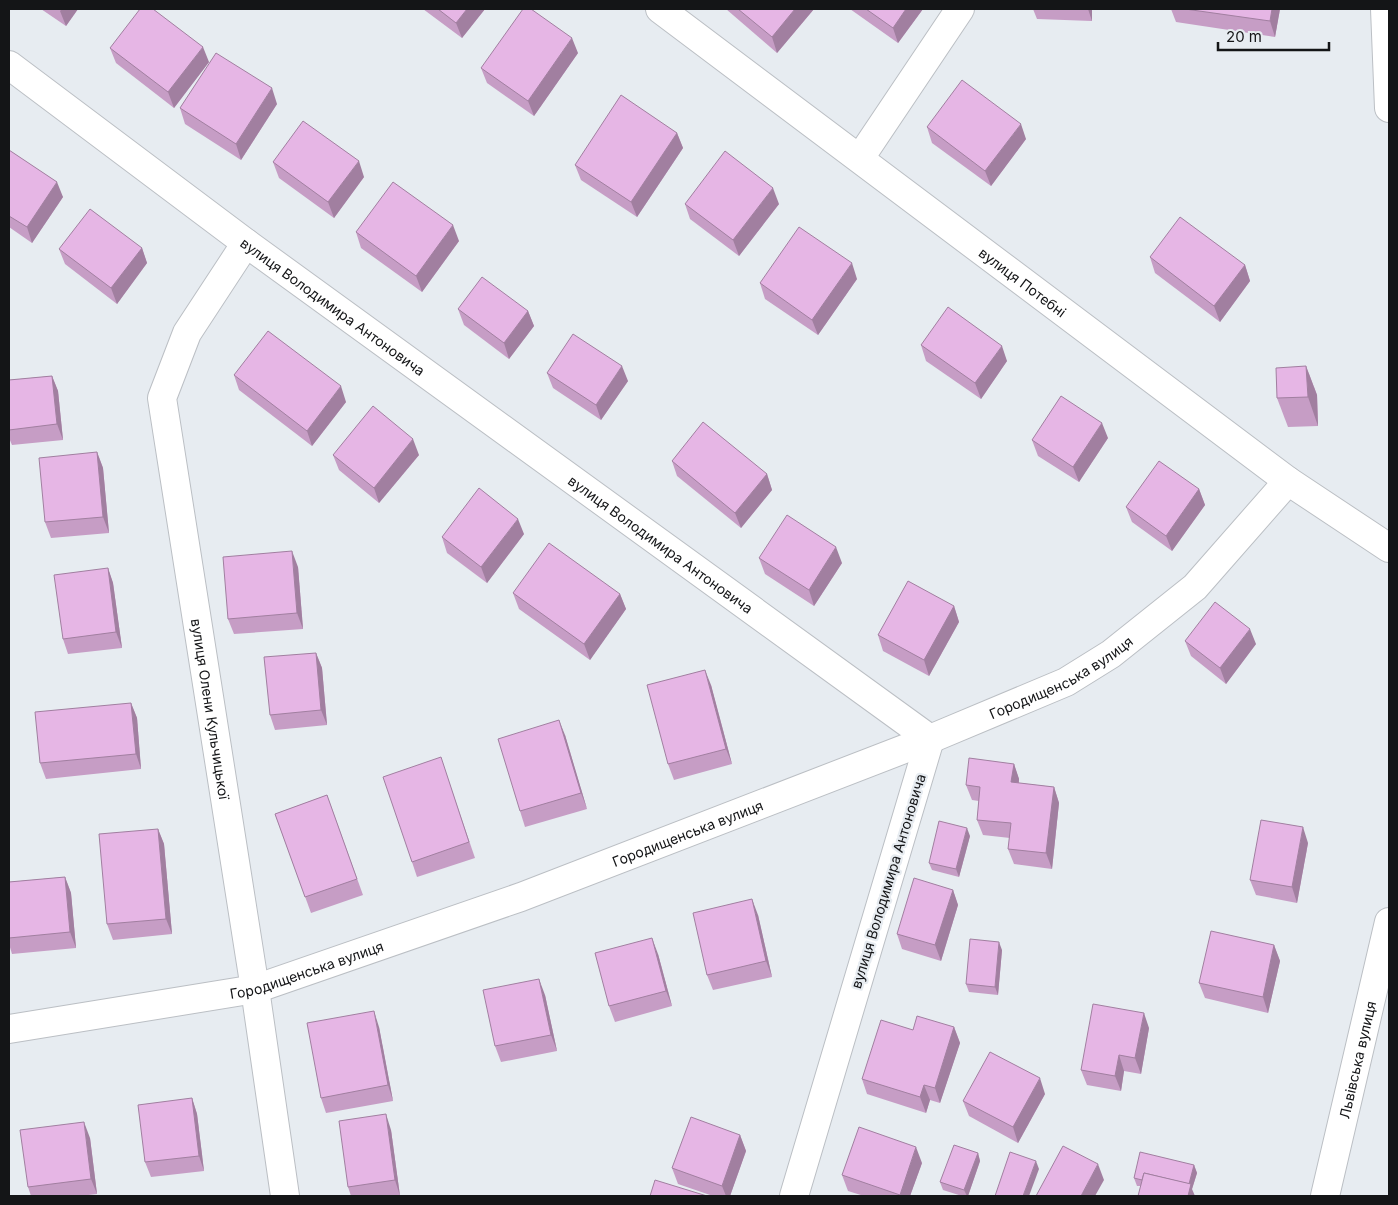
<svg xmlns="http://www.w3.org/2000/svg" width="1398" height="1205" font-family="Inter,sans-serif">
  <rect width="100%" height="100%" fill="#e7ecf1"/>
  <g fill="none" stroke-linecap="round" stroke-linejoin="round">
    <defs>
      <g id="street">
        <path id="s1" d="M 9,65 L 246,243 L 930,739 L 794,1196"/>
        <path d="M 860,158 L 960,9"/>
        <path id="s2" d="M 246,243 L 187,333 L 162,398 L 255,989 L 285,1196"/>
        <path id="s3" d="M 9,1029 L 255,989 L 521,897 L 930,739 L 1066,682 L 1111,654 L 1195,587 L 1288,481"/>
      </g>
      <g id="secondary">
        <path id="s4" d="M 660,9 L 1288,481 L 1389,548"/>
      </g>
      <g id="primary">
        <path d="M 1385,9 L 1389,108"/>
        <path id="s5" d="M 1325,1196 L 1389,922"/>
      </g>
    </defs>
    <use href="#street" stroke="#bbbfc4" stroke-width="30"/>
    <use href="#secondary" stroke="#bbbfc4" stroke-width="30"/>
    <use href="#primary" stroke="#bbbfc4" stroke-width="30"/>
    <use href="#street" stroke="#fff" stroke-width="28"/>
    <use href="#secondary" stroke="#fff" stroke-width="28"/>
    <use href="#primary" stroke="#fff" stroke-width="28"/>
  </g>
  <g fill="#c69dc5">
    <path d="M 41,9 L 78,9 L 66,26 Z"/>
    <path d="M 423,9 L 485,9 L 462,38 Z"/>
    <path d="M 726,9 L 814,9 L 777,53 Z"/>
    <path d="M 850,9 L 923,9 L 898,43 Z"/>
    <path d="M 1033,9 L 1092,9 L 1092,21 L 1037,19 Z"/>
    <path d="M 1171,9 L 1280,9 L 1275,37 L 1176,22 Z"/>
    <path d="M 110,48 L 209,62 L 174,108 L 116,63 Z"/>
    <path d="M 578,53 L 534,116 L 487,83 L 481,68 Z"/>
    <path d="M 277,104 L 241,160 L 185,124 L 180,108 Z"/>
    <path d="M 927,127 L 1026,139 L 991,186 L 932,143 Z"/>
    <path d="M 677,133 L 683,148 L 637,217 L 581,180 L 575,165 Z"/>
    <path d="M 9,150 L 63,197 L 32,243 L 9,227 Z"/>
    <path d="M 273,162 L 364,177 L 334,218 L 279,178 Z"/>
    <path d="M 685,204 L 779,204 L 739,256 L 690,219 Z"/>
    <path d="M 356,232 L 459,241 L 422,292 L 361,248 Z"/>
    <path d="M 142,248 L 147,263 L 117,304 L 65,264 L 59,249 Z"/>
    <path d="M 1150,257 L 1245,265 L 1250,281 L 1220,322 L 1155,273 Z"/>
    <path d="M 857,279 L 818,335 L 765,299 L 760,283 Z"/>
    <path d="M 458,309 L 528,311 L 534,326 L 509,359 L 464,325 Z"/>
    <path d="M 921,345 L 1007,361 L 981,399 L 926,361 Z"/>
    <path d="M 1306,366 L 1317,395 L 1318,426 L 1288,427 L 1277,398 Z"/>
    <path d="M 547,373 L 628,381 L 601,420 L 553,388 Z"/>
    <path d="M 234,375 L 346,402 L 312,446 L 239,390 Z"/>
    <path d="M 52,376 L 58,391 L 63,440 L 12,445 L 9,438 L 9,380 Z"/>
    <path d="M 1108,438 L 1079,482 L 1038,456 L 1032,440 Z"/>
    <path d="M 97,452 L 103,468 L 109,533 L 51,538 L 45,522 Z"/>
    <path d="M 333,455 L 419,455 L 379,503 L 339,470 Z"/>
    <path d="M 672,461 L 767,474 L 772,490 L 741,528 L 677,476 Z"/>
    <path d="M 1199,489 L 1205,505 L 1172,551 L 1132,522 L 1126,507 Z"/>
    <path d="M 524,534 L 487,583 L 447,553 L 442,537 Z"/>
    <path d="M 759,558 L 842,563 L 814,606 L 765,574 Z"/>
    <path d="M 298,567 L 303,629 L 234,634 L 228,619 Z"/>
    <path d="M 108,568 L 113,583 L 122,648 L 68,654 L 63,639 Z"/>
    <path d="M 513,593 L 620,594 L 626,609 L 590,660 L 519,609 Z"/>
    <path d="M 954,606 L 959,622 L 929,676 L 883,651 L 878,635 Z"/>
    <path d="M 1185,641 L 1256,644 L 1226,684 L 1191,656 Z"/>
    <path d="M 316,653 L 322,668 L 327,725 L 275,730 L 270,715 Z"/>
    <path d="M 711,685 L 732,764 L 674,780 L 668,764 Z"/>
    <path d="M 131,703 L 137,718 L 141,769 L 46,779 L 40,763 Z"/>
    <path d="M 565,735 L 587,809 L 525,827 L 520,811 Z"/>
    <path d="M 1014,764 L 1019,779 L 1019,783 L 1054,787 L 1059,803 L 1052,869 L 1014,864 L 1008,849 L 1010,838 L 983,835 L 977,820 L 979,801 L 972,800 L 966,785 Z"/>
    <path d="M 446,773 L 475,858 L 417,877 L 412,862 Z"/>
    <path d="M 327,795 L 363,895 L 311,913 L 275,814 Z"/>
    <path d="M 158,829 L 164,844 L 172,934 L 113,940 L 107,924 Z"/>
    <path d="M 970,836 L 959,877 L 932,870 L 929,863 Z"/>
    <path d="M 1308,843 L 1297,903 L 1256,895 L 1250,880 Z"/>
    <path d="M 65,877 L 71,893 L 76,948 L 12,954 L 9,944 L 9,882 Z"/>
    <path d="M 953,890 L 958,905 L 941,961 L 902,949 L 897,934 Z"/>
    <path d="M 758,915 L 772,977 L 713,990 L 707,975 Z"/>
    <path d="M 1274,945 L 1280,961 L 1268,1013 L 1205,998 L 1199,983 Z"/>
    <path d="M 1002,950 L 998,995 L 969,992 L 966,984 Z"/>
    <path d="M 658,954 L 672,1006 L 615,1022 L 609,1006 Z"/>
    <path d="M 545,995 L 557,1051 L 501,1062 L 495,1046 Z"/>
    <path d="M 379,1027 L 393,1101 L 326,1113 L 321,1098 Z"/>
    <path d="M 954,1027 L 960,1043 L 940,1103 L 930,1100 L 926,1113 L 867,1094 L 862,1079 L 913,1030 Z"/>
    <path d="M 1149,1028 L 1141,1074 L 1124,1071 L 1121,1091 L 1087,1085 L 1081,1070 Z"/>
    <path d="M 1045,1094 L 1018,1143 L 969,1116 L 963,1101 Z"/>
    <path d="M 192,1098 L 197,1114 L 204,1171 L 151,1177 L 145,1162 Z"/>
    <path d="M 391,1130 L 400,1196 L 351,1196 L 348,1187 Z"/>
    <path d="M 740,1135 L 746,1151 L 730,1196 L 713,1196 L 678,1184 L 672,1168 Z"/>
    <path d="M 90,1138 L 97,1194 L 80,1196 L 31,1196 L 28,1187 Z"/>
    <path d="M 978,1153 L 980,1161 L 968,1196 L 962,1196 L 943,1190 L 940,1182 Z"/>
    <path d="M 922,1163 L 910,1196 L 864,1196 L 848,1191 L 842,1175 Z"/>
    <path d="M 1194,1165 L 1197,1173 L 1192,1189 L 1141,1186 L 1137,1186 L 1134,1178 Z"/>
  </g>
  <g fill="#a17fa0">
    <path d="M 62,9 L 78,9 L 66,26 L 60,11 Z"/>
    <path d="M 467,9 L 485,9 L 462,38 L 456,23 Z"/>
    <path d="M 795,9 L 814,9 L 777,53 L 772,37 Z"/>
    <path d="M 906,9 L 923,9 L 898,43 L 893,28 Z"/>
    <path d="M 1088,9 L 1092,9 L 1092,21 Z"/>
    <path d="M 1272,9 L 1280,9 L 1275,37 L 1270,21 Z"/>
    <path d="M 572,38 L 578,53 L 534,116 L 528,101 Z"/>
    <path d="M 203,47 L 209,62 L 174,108 L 168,92 Z"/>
    <path d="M 272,88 L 277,104 L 241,160 L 236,144 Z"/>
    <path d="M 1021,124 L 1026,139 L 991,186 L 985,171 Z"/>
    <path d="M 677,133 L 683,148 L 637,217 L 631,202 Z"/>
    <path d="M 359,161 L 364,177 L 334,218 L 328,202 Z"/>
    <path d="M 57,182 L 63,197 L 32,243 L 27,227 Z"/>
    <path d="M 773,188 L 779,204 L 739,256 L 733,240 Z"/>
    <path d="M 453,225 L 459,241 L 422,292 L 416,276 Z"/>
    <path d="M 142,248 L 147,263 L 117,304 L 111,288 Z"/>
    <path d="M 852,263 L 857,279 L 818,335 L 812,320 Z"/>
    <path d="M 1245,265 L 1250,281 L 1220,322 L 1214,306 Z"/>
    <path d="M 528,311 L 534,326 L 509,359 L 504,343 Z"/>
    <path d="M 1002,346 L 1007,361 L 981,399 L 975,383 Z"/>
    <path d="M 622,366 L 628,381 L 601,420 L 596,405 Z"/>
    <path d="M 1306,366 L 1317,395 L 1318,426 L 1308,397 Z"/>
    <path d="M 52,376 L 58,391 L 63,440 L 57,424 Z"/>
    <path d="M 341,386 L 346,402 L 312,446 L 307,431 Z"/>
    <path d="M 1102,423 L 1108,438 L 1079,482 L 1073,467 Z"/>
    <path d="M 413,439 L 419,455 L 379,503 L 374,488 Z"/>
    <path d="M 97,452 L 103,468 L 109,533 L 103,517 Z"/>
    <path d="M 767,474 L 772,490 L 741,528 L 735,513 Z"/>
    <path d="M 1199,489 L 1205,505 L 1172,551 L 1166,536 Z"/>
    <path d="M 518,519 L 524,534 L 487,583 L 481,567 Z"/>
    <path d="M 836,547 L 842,563 L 814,606 L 809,590 Z"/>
    <path d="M 292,551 L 298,567 L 303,629 L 297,613 Z"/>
    <path d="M 108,568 L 113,583 L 122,648 L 116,632 Z"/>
    <path d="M 620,594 L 626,609 L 590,660 L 584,644 Z"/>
    <path d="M 954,606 L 959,622 L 929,676 L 924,660 Z"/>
    <path d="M 1250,629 L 1256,644 L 1226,684 L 1220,668 Z"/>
    <path d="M 316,653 L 322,668 L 327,725 L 321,710 Z"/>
    <path d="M 705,670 L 711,685 L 732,764 L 726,749 Z"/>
    <path d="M 131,703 L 137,718 L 141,769 L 136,754 Z"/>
    <path d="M 559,720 L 565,735 L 587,809 L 581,793 Z"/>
    <path d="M 1014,764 L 1019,779 L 1017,798 L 1011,782 Z"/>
    <path d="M 1054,787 L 1059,803 L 1052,869 L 1046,853 Z"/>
    <path d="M 1303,827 L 1308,843 L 1297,903 L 1292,887 Z"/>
    <path d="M 967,828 L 970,836 L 959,877 L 956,869 Z"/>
    <path d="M 158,829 L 164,844 L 172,934 L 166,919 Z"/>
    <path d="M 65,877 L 71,893 L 76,948 L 70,932 Z"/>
    <path d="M 953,890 L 958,905 L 941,961 L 935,945 Z"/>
    <path d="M 752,899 L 758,915 L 772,977 L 766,961 Z"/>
    <path d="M 652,938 L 658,954 L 672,1006 L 666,991 Z"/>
    <path d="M 999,942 L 1002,950 L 998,995 L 995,987 Z"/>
    <path d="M 1274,945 L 1280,961 L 1268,1013 L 1263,997 Z"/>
    <path d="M 539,979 L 545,995 L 557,1051 L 551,1035 Z"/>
    <path d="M 374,1011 L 379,1027 L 393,1101 L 388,1085 Z"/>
    <path d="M 1144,1013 L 1149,1028 L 1141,1074 L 1135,1058 Z"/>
    <path d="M 954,1027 L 960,1043 L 940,1103 L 935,1088 Z"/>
    <path d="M 1119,1055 L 1124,1071 L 1121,1091 L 1115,1076 Z"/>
    <path d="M 1040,1078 L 1045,1094 L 1018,1143 L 1013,1127 Z"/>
    <path d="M 924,1085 L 930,1100 L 926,1113 L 920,1097 Z"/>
    <path d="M 192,1098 L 197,1114 L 204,1171 L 199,1156 Z"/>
    <path d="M 386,1114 L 391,1130 L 400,1196 L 395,1180 Z"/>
    <path d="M 84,1122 L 90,1138 L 97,1194 L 91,1179 Z"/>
    <path d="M 740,1135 L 746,1151 L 730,1196 L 726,1196 L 722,1186 Z"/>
    <path d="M 916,1147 L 922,1163 L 910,1196 L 900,1196 L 900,1195 Z"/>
    <path d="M 978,1153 L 980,1161 L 968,1196 L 967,1196 L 964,1190 Z"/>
    <path d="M 1036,1161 L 1039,1169 L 1029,1196 L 1023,1196 Z"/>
    <path d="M 1098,1164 L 1104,1180 L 1095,1196 L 1081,1196 Z"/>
    <path d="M 1194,1165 L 1197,1173 L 1192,1189 L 1195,1196 L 1188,1196 L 1187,1191 Z"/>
  </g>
  <g fill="#e6b6e5" stroke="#a17fa0">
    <path d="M 140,9 L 153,9 L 203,47 L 168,92 L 110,48 Z"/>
    <path d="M 438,9 L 467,9 L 456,23 Z"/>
    <path d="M 523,9 L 531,9 L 572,38 L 528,101 L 481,68 Z"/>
    <path d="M 738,9 L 795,9 L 772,37 Z"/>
    <path d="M 866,9 L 906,9 L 893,28 Z"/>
    <path d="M 1185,9 L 1272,9 L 1270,21 Z"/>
    <path d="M 216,53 L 272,88 L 236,144 L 180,108 Z"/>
    <path d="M 962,80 L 1021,124 L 985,171 L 927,127 Z"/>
    <path d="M 621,95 L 677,133 L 631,202 L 575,165 Z"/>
    <path d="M 303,121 L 359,161 L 328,202 L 273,162 Z"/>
    <path d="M 9,150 L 57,182 L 27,227 L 9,216 Z"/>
    <path d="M 725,151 L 773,188 L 733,240 L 685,204 Z"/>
    <path d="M 393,182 L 453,225 L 416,276 L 356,232 Z"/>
    <path d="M 90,209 L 142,248 L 111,288 L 59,249 Z"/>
    <path d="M 1180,217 L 1245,265 L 1214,306 L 1150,257 Z"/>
    <path d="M 799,227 L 852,263 L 812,320 L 760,283 Z"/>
    <path d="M 482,277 L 528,311 L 504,343 L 458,309 Z"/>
    <path d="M 948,307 L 1002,346 L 975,383 L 921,345 Z"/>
    <path d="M 268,331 L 341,386 L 307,431 L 234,375 Z"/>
    <path d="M 573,334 L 622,366 L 596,405 L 547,373 Z"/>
    <path d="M 1306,366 L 1308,397 L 1277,398 L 1276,368 Z"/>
    <path d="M 52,376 L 57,424 L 9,430 L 9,380 Z"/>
    <path d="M 1061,396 L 1102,423 L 1073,467 L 1032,440 Z"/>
    <path d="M 373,406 L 413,439 L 374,488 L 333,455 Z"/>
    <path d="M 703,422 L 767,474 L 735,513 L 672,461 Z"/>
    <path d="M 97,452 L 103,517 L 45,522 L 39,458 Z"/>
    <path d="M 1159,461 L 1199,489 L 1166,536 L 1126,507 Z"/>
    <path d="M 479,488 L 518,519 L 481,567 L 442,537 Z"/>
    <path d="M 787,515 L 836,547 L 809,590 L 759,558 Z"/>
    <path d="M 549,543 L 620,594 L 584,644 L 513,593 Z"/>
    <path d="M 292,551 L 297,613 L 228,619 L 223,557 Z"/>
    <path d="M 108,568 L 116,632 L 63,639 L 54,575 Z"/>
    <path d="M 908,581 L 954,606 L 924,660 L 878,635 Z"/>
    <path d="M 1215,602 L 1250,629 L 1220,668 L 1185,641 Z"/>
    <path d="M 316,653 L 321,710 L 270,715 L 264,657 Z"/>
    <path d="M 705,670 L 726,749 L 668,764 L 647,685 Z"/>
    <path d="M 131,703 L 136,754 L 40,763 L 35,712 Z"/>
    <path d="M 559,720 L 581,793 L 520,811 L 498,739 Z"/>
    <path d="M 441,757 L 469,842 L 412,862 L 383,777 Z"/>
    <path d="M 969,758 L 1014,764 L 1011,782 L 1054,787 L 1046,853 L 1008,849 L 1011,823 L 977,820 L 980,787 L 966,785 Z"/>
    <path d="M 327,795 L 357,879 L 305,897 L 275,814 Z"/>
    <path d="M 1261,820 L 1303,827 L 1292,887 L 1250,880 Z"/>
    <path d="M 939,821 L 967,828 L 956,869 L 929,863 Z"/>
    <path d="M 158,829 L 166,919 L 107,924 L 99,834 Z"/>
    <path d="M 65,877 L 70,932 L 9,938 L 9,882 Z"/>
    <path d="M 914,878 L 953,890 L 935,945 L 897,934 Z"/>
    <path d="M 752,899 L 766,961 L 707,975 L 693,913 Z"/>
    <path d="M 1211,931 L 1274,945 L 1263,997 L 1199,983 Z"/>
    <path d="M 652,938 L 666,991 L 609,1006 L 595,953 Z"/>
    <path d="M 970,939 L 999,942 L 995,987 L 966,984 Z"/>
    <path d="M 539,979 L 551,1035 L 495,1046 L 483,990 Z"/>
    <path d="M 1093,1004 L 1144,1013 L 1135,1058 L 1119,1055 L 1115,1076 L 1081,1070 Z"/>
    <path d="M 374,1011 L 388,1085 L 321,1098 L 307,1023 Z"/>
    <path d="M 917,1016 L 954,1027 L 935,1088 L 924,1085 L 920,1097 L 862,1079 L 881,1020 L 913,1030 Z"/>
    <path d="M 990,1052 L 1040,1078 L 1013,1127 L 963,1101 Z"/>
    <path d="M 192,1098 L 199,1156 L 145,1162 L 138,1105 Z"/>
    <path d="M 386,1114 L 395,1180 L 348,1187 L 339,1121 Z"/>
    <path d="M 691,1117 L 740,1135 L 722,1186 L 672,1168 Z"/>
    <path d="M 84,1122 L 91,1179 L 28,1187 L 20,1130 Z"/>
    <path d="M 859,1127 L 916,1147 L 900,1195 L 842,1175 Z"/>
    <path d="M 954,1145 L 978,1153 L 964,1190 L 940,1182 Z"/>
    <path d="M 1063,1146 L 1098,1164 L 1081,1196 L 1036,1196 Z"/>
    <path d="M 1010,1152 L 1036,1161 L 1023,1196 L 995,1196 Z"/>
    <path d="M 1140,1152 L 1194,1165 L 1189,1184 L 1144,1173 L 1142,1180 L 1134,1178 Z"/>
    <path d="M 1144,1173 L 1191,1184 L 1188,1196 L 1138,1196 Z"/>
    <path d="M 655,1180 L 707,1196 L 650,1196 Z"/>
  </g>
  <g text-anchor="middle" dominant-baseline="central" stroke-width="4.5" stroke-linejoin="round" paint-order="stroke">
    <g font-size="14" fill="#141517" stroke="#e7ecf1">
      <text stroke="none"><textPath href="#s4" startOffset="454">вулиця Потебні</textPath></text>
      <text stroke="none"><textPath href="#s1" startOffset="404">вулиця Володимира Антоновича</textPath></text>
      <text stroke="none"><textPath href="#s1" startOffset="809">вулиця Володимира Антоновича</textPath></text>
      <text stroke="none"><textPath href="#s3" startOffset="1114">Городищенська вулиця</textPath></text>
      <text stroke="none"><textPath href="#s2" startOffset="492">вулиця Олени Кульчицької</textPath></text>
      <text stroke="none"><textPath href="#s3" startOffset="709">Городищенська вулиця</textPath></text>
      <text transform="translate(888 881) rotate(-73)">вулиця Володимира Антоновича</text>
      <text stroke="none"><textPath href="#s3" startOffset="304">Городищенська вулиця</textPath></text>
      <text stroke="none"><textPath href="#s5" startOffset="140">Львівська вулиця</textPath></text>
    </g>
  </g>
  <rect width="1398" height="1205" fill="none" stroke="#141517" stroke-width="20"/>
  <path d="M1218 42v8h111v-8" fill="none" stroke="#141517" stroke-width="2.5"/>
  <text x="1226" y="42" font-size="15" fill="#141517" stroke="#e7ecf1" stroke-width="4" paint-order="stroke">20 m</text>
</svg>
